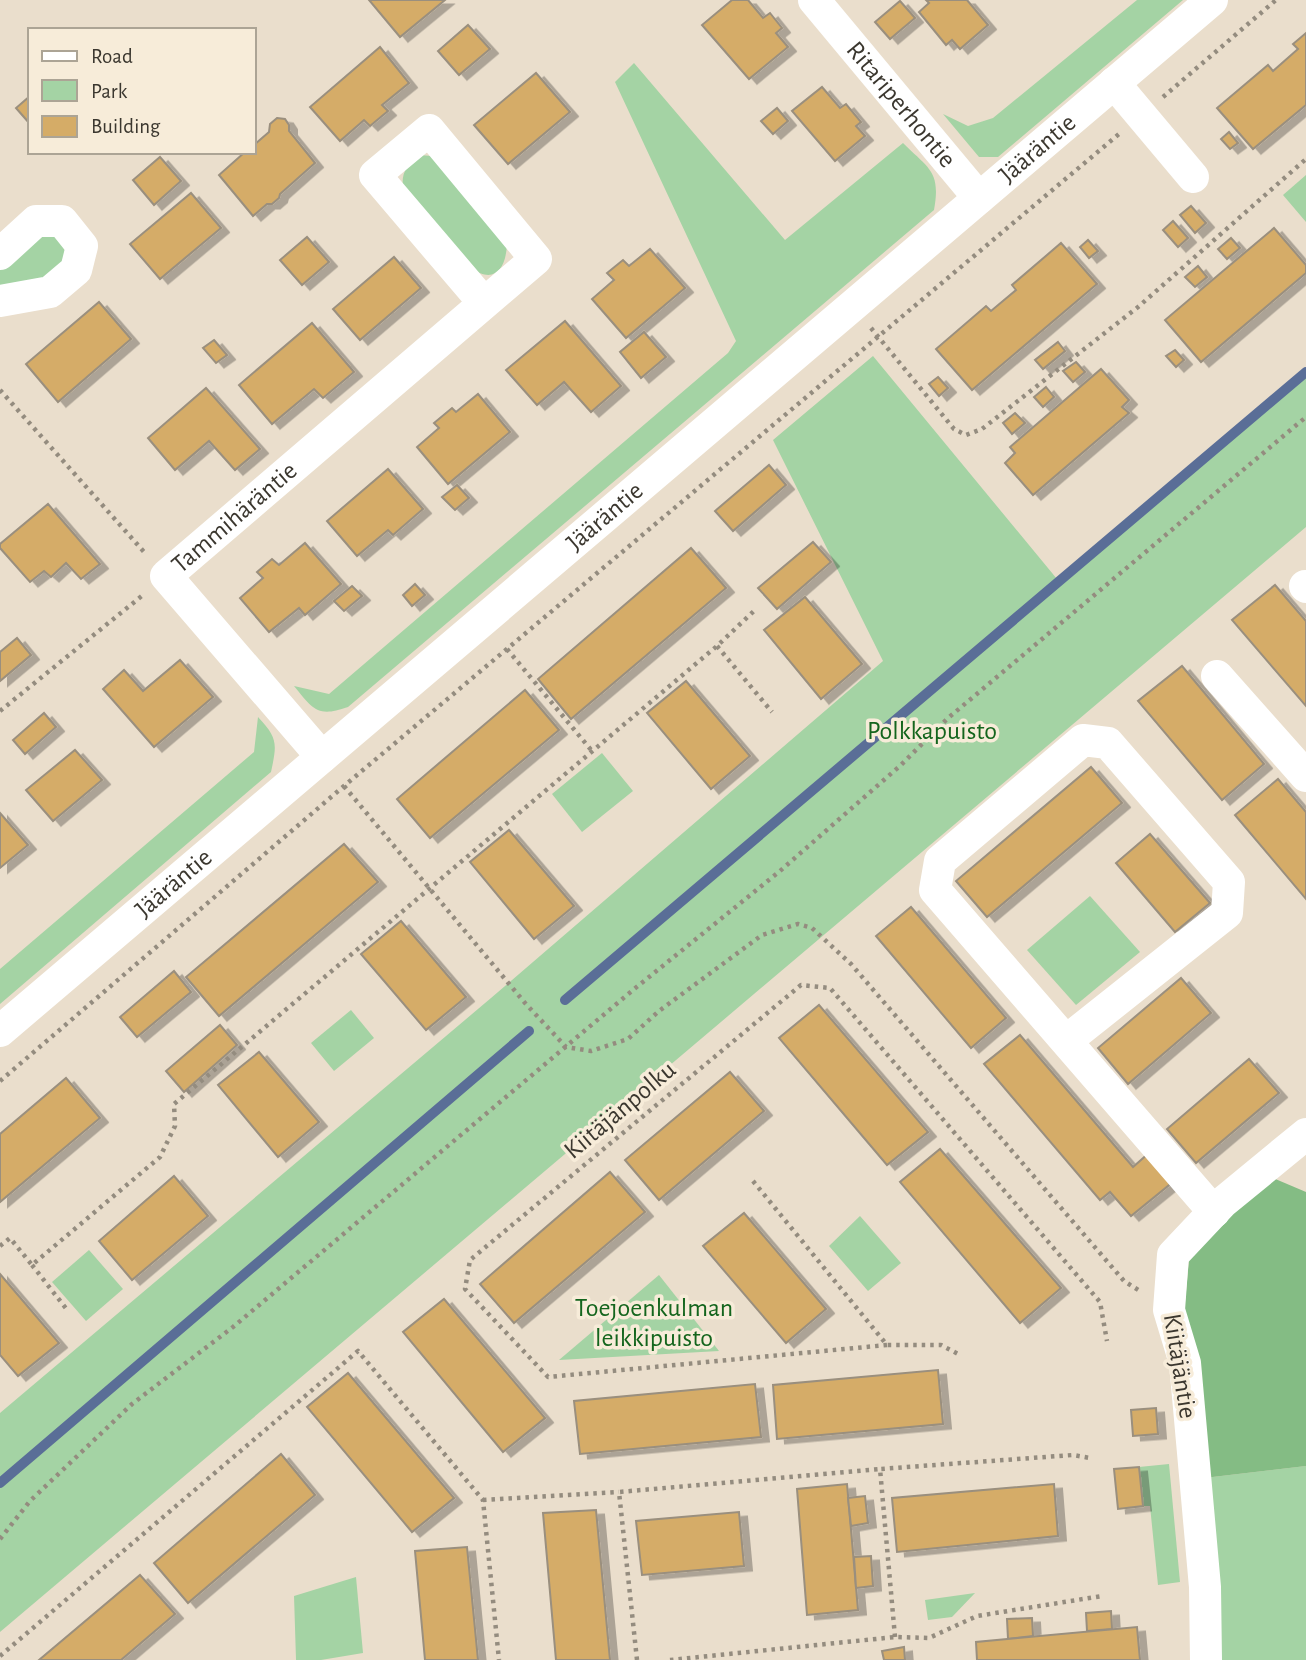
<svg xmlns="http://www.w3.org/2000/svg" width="1306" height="1660" font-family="'Alegreya Sans',sans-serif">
  <defs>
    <filter id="shadow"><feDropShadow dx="8" dy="4.5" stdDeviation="0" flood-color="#0004"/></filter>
  </defs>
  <rect width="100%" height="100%" fill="#eadecc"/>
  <g fill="#a4d3a4">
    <path d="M 1137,0 L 1183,0 L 998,157 L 979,157 L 943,114 L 968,126 L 993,118 Z"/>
    <path d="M 634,63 L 785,240 L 903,143 C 929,169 941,171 934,210 L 348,707 C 317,718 313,709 294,686 L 329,694 L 728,353 L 736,341 L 615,82 Z"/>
    <path d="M 420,155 L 431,156 L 507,244 C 506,268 495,285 471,268 C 462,262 456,251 449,243 C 434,225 419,207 403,189 C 401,171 407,166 420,155 Z"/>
    <path d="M 1306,175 L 1306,222 L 1283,195 Z"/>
    <path d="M 45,233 L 57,236 L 68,256 L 49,279 L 0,291 L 0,268 Z"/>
    <path d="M 873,356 L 1057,579 L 1306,373 L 1306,527 L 0,1632 L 0,1413 L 491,998 L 883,661 L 773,440 Z"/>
    <path d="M 258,717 C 278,738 277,744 271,772 L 0,1004 L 0,969 L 254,752 Z"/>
    <path d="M 602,753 L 633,791 L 582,832 L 552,794 Z"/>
    <path d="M 1090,896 L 1140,952 L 1076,1005 L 1027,950 Z"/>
    <path d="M 351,1010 L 374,1038 L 334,1071 L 311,1043 Z"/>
    <path d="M 860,1216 L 901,1263 L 868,1291 L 829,1246 Z"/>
    <path d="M 89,1250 L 123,1289 L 86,1321 L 52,1282 Z"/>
    <path d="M 659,1275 L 719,1351 L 559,1360 Z"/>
    <path d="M 1169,1464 L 1180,1582 L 1158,1585 L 1150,1506 L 1143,1506 L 1139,1467 Z"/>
    <path d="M 1306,1466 L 1306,1660 L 1219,1660 L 1204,1478 Z"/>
    <path d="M 356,1577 L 363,1653 L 321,1660 L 296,1660 L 294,1596 Z"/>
    <path d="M 975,1593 L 952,1617 L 928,1620 L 925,1600 Z"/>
  </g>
  <path fill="#84bc84" d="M 1273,1178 L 1306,1192 L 1306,1466 L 1204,1478 L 1184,1313 L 1189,1260 L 1232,1210 Z"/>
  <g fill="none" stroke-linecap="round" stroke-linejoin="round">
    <g stroke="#5a6e97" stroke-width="10">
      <path d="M 565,1000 L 1306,372"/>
      <path d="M 0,1483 L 529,1031"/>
    </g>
  </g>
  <g fill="#d5ac67" stroke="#9a8f7e" stroke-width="2" filter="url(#shadow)">
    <path d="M 369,0 L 445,0 L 400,37 Z"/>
    <path d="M 732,0 L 748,0 L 763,18 L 770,13 L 782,28 L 776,33 L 788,47 L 749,79 L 702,25 Z"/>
    <path d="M 926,0 L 967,0 L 988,25 L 960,49 L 952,40 L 946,45 L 919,12 L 929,3 Z"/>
    <path d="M 900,1 L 915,18 L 890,39 L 875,22 Z"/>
    <path d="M 468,25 L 490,49 L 459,75 L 438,51 Z"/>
    <path d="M 1306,33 L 1306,105 L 1253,149 L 1217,108 L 1268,65 L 1273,71 L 1298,49 L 1293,44 Z"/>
    <path d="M 380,47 L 409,83 L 382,105 L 388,111 L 370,126 L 364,120 L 340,141 L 310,107 Z"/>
    <path d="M 536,73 L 570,112 L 508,164 L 474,125 Z"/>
    <path d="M 822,87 L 840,108 L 846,104 L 861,122 L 856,126 L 865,136 L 835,161 L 792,111 Z"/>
    <path d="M 30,96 L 30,124 L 16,108 Z"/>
    <path d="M 777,108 L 788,121 L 773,134 L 761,121 Z"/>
    <path d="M 277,118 L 285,119 L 289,125 L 289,131 L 315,163 L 280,194 L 279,198 L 272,204 L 267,204 L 253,216 L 219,175 L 245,152 L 254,152 L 254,145 L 269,132 L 270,124 Z"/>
    <path d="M 1229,132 L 1238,143 L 1230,149 L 1221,139 Z"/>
    <path d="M 160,157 L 181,181 L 154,205 L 133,180 Z"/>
    <path d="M 191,193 L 221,228 L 160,279 L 130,244 Z"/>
    <path d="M 1191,206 L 1206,223 L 1195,233 L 1180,215 Z"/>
    <path d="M 1173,221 L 1188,238 L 1178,247 L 1163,230 Z"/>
    <path d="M 1274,228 L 1306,265 L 1306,273 L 1201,362 L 1165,320 Z"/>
    <path d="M 307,237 L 329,262 L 302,285 L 280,260 Z"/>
    <path d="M 1231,238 L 1240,248 L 1227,259 L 1218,249 Z"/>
    <path d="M 1088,240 L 1098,251 L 1089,258 L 1080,247 Z"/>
    <path d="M 1061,243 L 1097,284 L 972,390 L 936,349 L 986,306 L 991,311 L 1016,290 L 1012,285 Z"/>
    <path d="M 650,249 L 685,288 L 626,338 L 592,299 L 614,280 L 607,273 L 623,260 L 629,266 Z"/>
    <path d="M 394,257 L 421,288 L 360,340 L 333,309 Z"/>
    <path d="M 1198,266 L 1207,277 L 1195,287 L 1185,277 Z"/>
    <path d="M 99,302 L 131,339 L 58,402 L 26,364 Z"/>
    <path d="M 565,321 L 621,386 L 591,412 L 564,382 L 537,405 L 506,370 Z"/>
    <path d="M 312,323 L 354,372 L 323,398 L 314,389 L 272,424 L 239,385 Z"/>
    <path d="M 644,332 L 666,357 L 641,378 L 620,352 Z"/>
    <path d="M 214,340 L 227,355 L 216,363 L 203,348 Z"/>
    <path d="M 1058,342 L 1065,351 L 1043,369 L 1035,360 Z"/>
    <path d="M 1175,350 L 1184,360 L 1176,367 L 1166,356 Z"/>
    <path d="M 1076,362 L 1085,372 L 1073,382 L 1063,371 Z"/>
    <path d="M 1101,369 L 1129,400 L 1122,407 L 1129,413 L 1033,495 L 1005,463 L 1015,453 L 1010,447 Z"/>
    <path d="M 938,377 L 948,388 L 939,396 L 929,384 Z"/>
    <path d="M 1046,387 L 1054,397 L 1043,407 L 1034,397 Z"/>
    <path d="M 206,388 L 260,449 L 235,470 L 209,441 L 175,470 L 148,438 Z"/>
    <path d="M 478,394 L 510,432 L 448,484 L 417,447 L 439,428 L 434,423 L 452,408 L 456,412 Z"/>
    <path d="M 1015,413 L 1025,423 L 1012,434 L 1003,423 Z"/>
    <path d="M 769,465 L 786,485 L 733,531 L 715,511 Z"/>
    <path d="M 388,469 L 423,509 L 393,535 L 388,530 L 357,556 L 327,521 Z"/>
    <path d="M 457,485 L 469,498 L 455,510 L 442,497 Z"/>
    <path d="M 48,504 L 100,564 L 81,579 L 66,563 L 51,577 L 44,571 L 30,582 L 0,548 L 0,544 Z"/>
    <path d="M 813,542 L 831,562 L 777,609 L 758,588 Z"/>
    <path d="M 305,543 L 341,584 L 305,615 L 299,608 L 269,632 L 240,598 L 263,578 L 257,572 L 272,559 L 279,565 Z"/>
    <path d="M 691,548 L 726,588 L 571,719 L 538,679 Z"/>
    <path d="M 415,584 L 425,595 L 412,606 L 403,595 Z"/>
    <path d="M 1275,585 L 1306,621 L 1306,706 L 1232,620 Z"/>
    <path d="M 352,586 L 362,596 L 344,611 L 334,601 Z"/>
    <path d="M 805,597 L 862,664 L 821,699 L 764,630 Z"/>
    <path d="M 17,638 L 31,655 L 0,681 L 0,652 Z"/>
    <path d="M 180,660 L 213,697 L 154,747 L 103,689 L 124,670 L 143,691 Z"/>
    <path d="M 1182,666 L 1264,764 L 1222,800 L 1138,701 Z"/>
    <path d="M 686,681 L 750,756 L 711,789 L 647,713 Z"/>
    <path d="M 525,690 L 559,730 L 430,838 L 397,799 Z"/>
    <path d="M 44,713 L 56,727 L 25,754 L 13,740 Z"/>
    <path d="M 75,750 L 102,780 L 53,821 L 26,790 Z"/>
    <path d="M 1091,767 L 1122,803 L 987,917 L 956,881 Z"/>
    <path d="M 1278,779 L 1306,812 L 1306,899 L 1235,815 Z"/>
    <path d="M 0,813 L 28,845 L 0,868 Z"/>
    <path d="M 509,830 L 574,906 L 534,939 L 470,862 Z"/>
    <path d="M 1150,834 L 1210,903 L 1175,932 L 1116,863 Z"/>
    <path d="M 344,844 L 378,882 L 219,1016 L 186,977 Z"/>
    <path d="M 911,907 L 1006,1018 L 971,1048 L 876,936 Z"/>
    <path d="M 401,921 L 466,997 L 426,1030 L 361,954 Z"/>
    <path d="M 174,971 L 191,992 L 137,1037 L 120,1017 Z"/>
    <path d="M 1181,978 L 1211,1013 L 1128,1084 L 1098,1048 Z"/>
    <path d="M 819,1005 L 928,1132 L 887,1165 L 779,1038 Z"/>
    <path d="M 220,1025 L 237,1045 L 184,1092 L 166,1071 Z"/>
    <path d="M 1020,1035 L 1133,1167 L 1150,1152 L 1174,1181 L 1131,1216 L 1110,1192 L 1100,1200 L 984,1064 Z"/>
    <path d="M 259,1052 L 319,1122 L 278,1157 L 218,1085 Z"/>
    <path d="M 1249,1059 L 1279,1093 L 1196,1163 L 1167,1129 Z"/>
    <path d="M 730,1072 L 764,1111 L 659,1200 L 625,1160 Z"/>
    <path d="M 66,1078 L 100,1118 L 0,1202 L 0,1134 Z"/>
    <path d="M 940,1149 L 1061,1288 L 1020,1323 L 900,1182 Z"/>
    <path d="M 610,1172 L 645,1212 L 514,1323 L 480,1284 Z"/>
    <path d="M 174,1176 L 208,1216 L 132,1280 L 99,1241 Z"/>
    <path d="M 744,1213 L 826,1309 L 786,1343 L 703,1246 Z"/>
    <path d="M 0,1274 L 59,1343 L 18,1376 L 0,1355 Z"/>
    <path d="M 444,1299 L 545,1418 L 503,1452 L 403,1332 Z"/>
    <path d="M 938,1370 L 943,1424 L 777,1439 L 773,1385 Z"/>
    <path d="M 348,1373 L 454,1498 L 412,1532 L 307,1407 Z"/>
    <path d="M 755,1384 L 761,1437 L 580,1454 L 574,1401 Z"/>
    <path d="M 1156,1408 L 1158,1434 L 1133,1436 L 1131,1410 Z"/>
    <path d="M 281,1454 L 315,1495 L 188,1603 L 154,1563 Z"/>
    <path d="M 1139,1467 L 1143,1506 L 1118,1509 L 1114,1469 Z"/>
    <path d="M 847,1484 L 858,1610 L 807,1615 L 797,1489 Z"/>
    <path d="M 1054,1484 L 1058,1536 L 897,1552 L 892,1498 Z"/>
    <path d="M 865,1496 L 868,1523 L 851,1526 L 848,1498 Z"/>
    <path d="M 596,1510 L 610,1660 L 556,1660 L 543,1513 Z"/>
    <path d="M 739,1512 L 744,1566 L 642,1575 L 636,1521 Z"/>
    <path d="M 467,1547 L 478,1660 L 425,1660 L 415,1551 Z"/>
    <path d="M 871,1556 L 873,1586 L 856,1588 L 854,1557 Z"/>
    <path d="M 140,1575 L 175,1614 L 121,1660 L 39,1660 Z"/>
    <path d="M 1111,1611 L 1112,1629 L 1087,1631 L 1086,1613 Z"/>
    <path d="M 1032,1618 L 1033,1636 L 1008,1639 L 1007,1619 Z"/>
    <path d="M 1137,1627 L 1140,1660 L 977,1660 L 976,1642 Z"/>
    <path d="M 904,1647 L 905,1660 L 884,1660 L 882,1651 Z"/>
  </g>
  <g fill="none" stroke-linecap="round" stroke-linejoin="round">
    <g stroke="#948c7f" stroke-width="4.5" stroke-dasharray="3.5 5" stroke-linecap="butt">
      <path d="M 1163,97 L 1276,0"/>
      <path d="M 871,328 L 954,429 L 966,435 L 982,429 L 1138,307 L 1306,159"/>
      <path d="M 0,390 L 145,553"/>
      <path d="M 717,646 L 772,712"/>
      <path d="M 507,649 L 592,751"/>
      <path d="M 0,711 L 143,595"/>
      <path d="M 344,786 L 525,1003 L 566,1047 L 591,1051 L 628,1039 L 659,1011 L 762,935 L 798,924 L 812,928 L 851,964 L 1124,1281 L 1140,1291"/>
      <path d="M 0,1081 L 344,786 L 1119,134"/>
      <path d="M 753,1181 L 887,1345 L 941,1345 L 960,1355"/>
      <path d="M 0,1246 L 10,1238 L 32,1265 L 160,1157 L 175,1126 L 174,1104 L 717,646 L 755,610"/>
      <path d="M 32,1265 L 68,1311"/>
      <path d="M 887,1345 L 548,1377 L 465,1289 L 470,1260 L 801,985 L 830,988 L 1100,1302 L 1107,1341"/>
      <path d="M 483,1500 L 619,1492"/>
      <path d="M 0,1539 L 30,1501 L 132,1404 L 233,1327 L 633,990 L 780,871 L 901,765 L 947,719 L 1306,417"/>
      <path d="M 895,1637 L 880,1469 L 1073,1455 L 1090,1458"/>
      <path d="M 0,1656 L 358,1351 L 483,1500 L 499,1660"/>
      <path d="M 637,1660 L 619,1492 L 880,1469"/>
      <path d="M 670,1660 L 895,1637 L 929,1638 L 977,1616 L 1102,1596"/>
    </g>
    <g stroke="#fff" stroke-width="32">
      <path id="s1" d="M 814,0 L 979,198"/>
      <path d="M 1114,83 L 1193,177"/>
      <path d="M 0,254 L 36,221 L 62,221 L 82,246 L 76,270 L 50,292 L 0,301"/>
      <path d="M 1305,586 L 1306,587"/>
      <path d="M 1217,676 L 1306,776"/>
      <path id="s2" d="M 322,757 L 166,576 L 536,259 L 429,130 L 375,175 L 484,303"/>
      <path id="s3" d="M 0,1031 L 1212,0"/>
      <path d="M 1066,1041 L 1227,913 L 1229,882 L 1108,743 L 1083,740 L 940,861 L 935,890 L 1214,1212"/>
      <path d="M 1206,1660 L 1205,1587 L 1185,1363 L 1169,1310 L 1173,1255 L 1222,1203 L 1306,1134"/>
    </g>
  </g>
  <g text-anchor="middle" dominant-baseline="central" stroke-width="7" stroke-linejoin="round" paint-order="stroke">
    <g font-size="26" fill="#3b372f" stroke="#f7ecd9">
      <text stroke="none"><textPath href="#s1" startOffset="136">Ritariperhontie</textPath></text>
      <text stroke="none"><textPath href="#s3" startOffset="1362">Jääräntie</textPath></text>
      <text stroke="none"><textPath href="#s3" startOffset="794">Jääräntie</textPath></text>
      <text stroke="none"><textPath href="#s2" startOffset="329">Tammihäräntie</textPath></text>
      <text stroke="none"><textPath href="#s3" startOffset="228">Jääräntie</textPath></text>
      <text transform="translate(620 1110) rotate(-40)">Kiitäjänpolku</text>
      <text transform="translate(1180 1366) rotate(81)">Kiitäjäntie</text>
    </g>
    <g font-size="26" fill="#14651d" stroke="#f7ecd9">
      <text x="932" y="731">Polkkapuisto</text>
      <text x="654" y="1308">Toejoenkulman<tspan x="654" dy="30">leikkipuisto</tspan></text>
    </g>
  </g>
  <rect x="28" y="28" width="228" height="126" fill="#f7ecd9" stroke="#aca495" stroke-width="2"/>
  <rect x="42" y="51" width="35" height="10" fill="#ffffff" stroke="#aca495" stroke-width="2"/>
  <text x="91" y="63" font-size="21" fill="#3b372f">Road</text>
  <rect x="42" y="80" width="35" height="21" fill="#a4d3a4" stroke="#aca495" stroke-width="2"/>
  <text x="91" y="98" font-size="21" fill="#3b372f">Park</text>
  <rect x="42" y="116" width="35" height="21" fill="#d5ac67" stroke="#aca495" stroke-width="2"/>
  <text x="91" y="133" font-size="21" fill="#3b372f">Building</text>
</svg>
